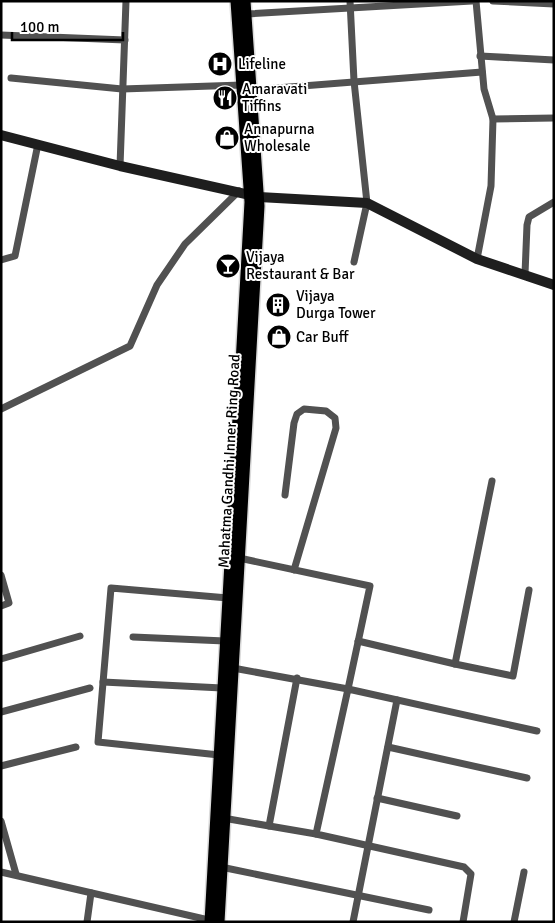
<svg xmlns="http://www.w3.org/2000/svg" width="555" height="923" font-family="Signika,sans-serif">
  <rect width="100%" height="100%" fill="#fff"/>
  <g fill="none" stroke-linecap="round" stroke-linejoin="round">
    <defs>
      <g id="primary">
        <path d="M 210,922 L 250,202 L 236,1"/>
        <path d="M 219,922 L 259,206 L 245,1"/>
      </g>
    </defs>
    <use href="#primary" stroke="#dbdbdb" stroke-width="14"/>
    <g stroke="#515151" stroke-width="7">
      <path d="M 350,1 L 354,81 L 367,203 L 354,262"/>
      <path d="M 476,1 L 484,89 L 493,119 L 491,186 L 477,259"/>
      <path d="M 493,1 L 554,4"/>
      <path d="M 246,14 L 472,1"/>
      <path d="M 1,35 L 125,40"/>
      <path d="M 480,56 L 554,60"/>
      <path d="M 11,78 L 122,89 L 242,85"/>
      <path d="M 252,90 L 482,72"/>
      <path d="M 493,119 L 554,118"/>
      <path d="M 120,166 L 126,1"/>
      <path d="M 1,260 L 15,256 L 38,144"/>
      <path d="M 525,274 L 527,225 L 529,217 L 554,202"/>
      <path d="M 1,409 L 130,346 L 157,285 L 185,244 L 239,191"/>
      <path d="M 285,495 L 294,423 L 297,414 L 304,409 L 326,411 L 335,418 L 336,428 L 294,570"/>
      <path d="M 1,575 L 9,603 L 1,606"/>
      <path d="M 133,637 L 225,641"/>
      <path d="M 358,641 L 455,664 L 492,481"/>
      <path d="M 1,659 L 80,636"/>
      <path d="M 455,664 L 513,676 L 529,590"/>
      <path d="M 233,668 L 348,689 L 370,586 L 239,558"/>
      <path d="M 103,682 L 222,688"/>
      <path d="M 1,712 L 90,688"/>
      <path d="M 388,747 L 527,778"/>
      <path d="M 219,755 L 98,742 L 111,588 L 228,598"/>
      <path d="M 1,766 L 76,747"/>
      <path d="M 377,798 L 457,816"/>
      <path d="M 223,818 L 316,834"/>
      <path d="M 1,821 L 16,874"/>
      <path d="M 269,826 L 297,678"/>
      <path d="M 221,867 L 429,910"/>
      <path d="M 1,872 L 213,921"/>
      <path d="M 87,922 L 91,893"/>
      <path d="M 353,922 L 397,700"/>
      <path d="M 463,922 L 471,874 L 464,867 L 316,834 L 348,689 L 537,731"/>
      <path d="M 514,922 L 524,872"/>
    </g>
    <path stroke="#1e1e1e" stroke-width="10" d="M 1,135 L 120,166 L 259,197 L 367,203 L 477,259 L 554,285"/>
    <use href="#primary" stroke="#000" stroke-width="11"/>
  </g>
  <defs>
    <symbol id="hospital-disc" viewBox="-11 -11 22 22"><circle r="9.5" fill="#000" stroke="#fff"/><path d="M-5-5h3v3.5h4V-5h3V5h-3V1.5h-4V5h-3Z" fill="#fff"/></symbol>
    <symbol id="restaurant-disc" viewBox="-11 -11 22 22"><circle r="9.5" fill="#000" stroke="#fff"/><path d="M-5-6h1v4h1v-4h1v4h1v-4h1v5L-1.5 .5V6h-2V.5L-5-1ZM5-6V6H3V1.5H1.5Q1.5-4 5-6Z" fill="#fff"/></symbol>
    <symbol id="shop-disc" viewBox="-11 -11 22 22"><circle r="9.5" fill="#000" stroke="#fff"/><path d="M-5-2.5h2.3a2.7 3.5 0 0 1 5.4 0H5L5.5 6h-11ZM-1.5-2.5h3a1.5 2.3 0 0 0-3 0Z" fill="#fff"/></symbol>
    <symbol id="bar-disc" viewBox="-11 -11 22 22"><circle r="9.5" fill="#000" stroke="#fff"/><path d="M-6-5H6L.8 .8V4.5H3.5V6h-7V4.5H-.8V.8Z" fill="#fff"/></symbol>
    <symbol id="building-disc" viewBox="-11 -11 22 22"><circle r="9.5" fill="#000" stroke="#fff"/><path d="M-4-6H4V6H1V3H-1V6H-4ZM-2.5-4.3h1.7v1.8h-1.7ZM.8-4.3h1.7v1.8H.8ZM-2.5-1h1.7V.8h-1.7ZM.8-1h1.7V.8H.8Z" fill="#fff"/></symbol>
  </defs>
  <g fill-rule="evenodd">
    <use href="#hospital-disc" x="206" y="50" width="28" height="28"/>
    <use href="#restaurant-disc" x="211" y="84" width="28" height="28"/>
    <use href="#shop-disc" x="213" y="124" width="28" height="28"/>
    <use href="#bar-disc" x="214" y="252" width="28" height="28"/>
    <use href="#building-disc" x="264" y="291" width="28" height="28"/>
    <use href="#shop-disc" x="265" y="323" width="28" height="28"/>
  </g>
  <g text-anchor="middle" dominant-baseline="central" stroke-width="4" stroke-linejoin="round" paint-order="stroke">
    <g font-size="15" fill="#000" stroke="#fff" text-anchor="start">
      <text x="238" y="64">Lifeline</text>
      <text x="242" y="89">Amaravati<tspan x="242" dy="17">Tiffins</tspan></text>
      <text x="244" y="129">Annapurna<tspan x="244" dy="17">Wholesale</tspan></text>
      <text x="246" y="257">Vijaya<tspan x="246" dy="17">Restaurant &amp; Bar</tspan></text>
      <text x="296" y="296">Vijaya<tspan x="296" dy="17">Durga Tower</tspan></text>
      <text x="296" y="337">Car Buff</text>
    </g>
    <g font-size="15" fill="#000" stroke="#fff">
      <text transform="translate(229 461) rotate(-87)">Mahatma Gandhi Inner Ring Road</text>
    </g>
  </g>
  <rect width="555" height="923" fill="none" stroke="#000000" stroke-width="5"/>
  <path d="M12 32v8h111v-8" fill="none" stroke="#000000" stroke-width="2.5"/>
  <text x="20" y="32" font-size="15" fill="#000000" stroke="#ffffff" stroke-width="4" paint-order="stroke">100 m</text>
</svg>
